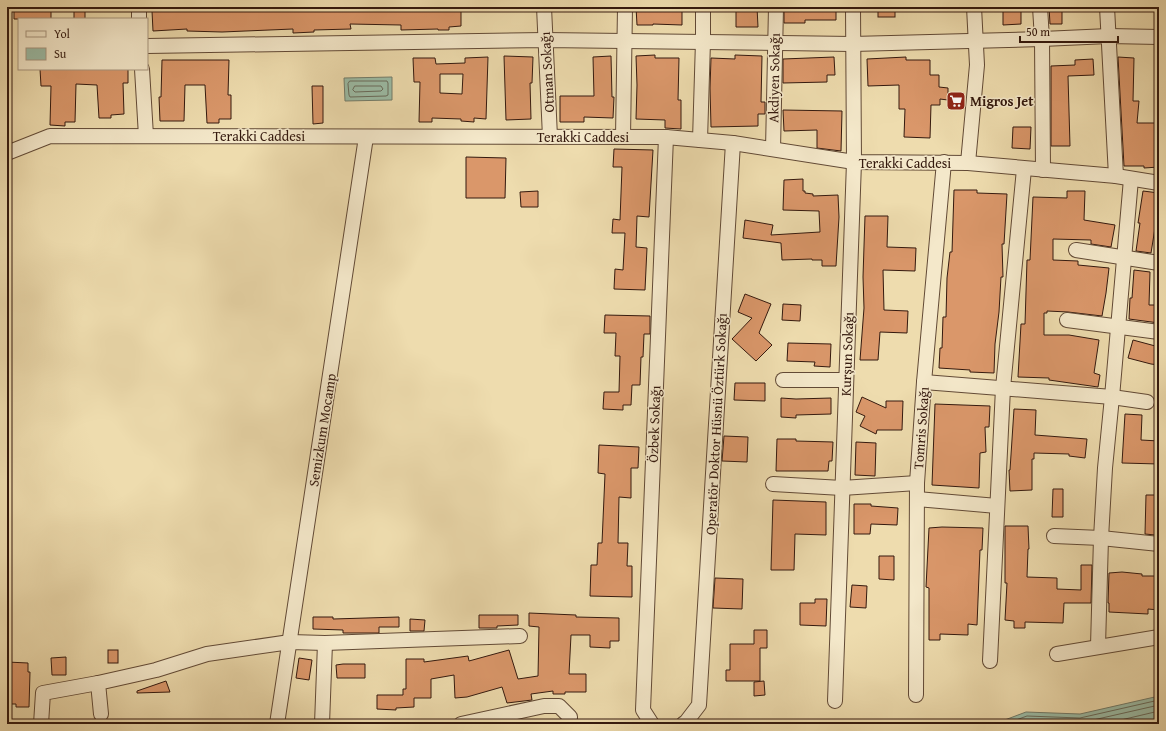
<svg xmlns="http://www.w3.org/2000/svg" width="1166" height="731" font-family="'Gentium Book Plus',serif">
  <rect width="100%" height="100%" fill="#eedcae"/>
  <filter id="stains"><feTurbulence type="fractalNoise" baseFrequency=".005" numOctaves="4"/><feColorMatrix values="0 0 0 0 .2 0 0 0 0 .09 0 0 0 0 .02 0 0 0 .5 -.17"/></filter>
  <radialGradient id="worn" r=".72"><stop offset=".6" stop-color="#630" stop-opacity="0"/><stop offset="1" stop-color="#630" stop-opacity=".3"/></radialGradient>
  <g fill="#9bbca6" stroke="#727b69">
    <path d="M 392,77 L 392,100 L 345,101 L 344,78 Z"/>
    <path d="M 1159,696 L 1159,724 L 994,724 L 1026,712 L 1080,714 Z"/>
  </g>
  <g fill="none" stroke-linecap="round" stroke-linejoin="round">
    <g stroke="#686a5a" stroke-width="1">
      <path d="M 350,81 L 387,81 L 388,83 L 388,95 L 386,96 L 350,97 L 349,95 L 348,84 Z"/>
      <path d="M 355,86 L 381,86 L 383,89 L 381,91 L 355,92 L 353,90 Z"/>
      <path d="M 1005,724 L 1027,716 L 1080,718 L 1159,700"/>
      <path d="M 1019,724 L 1028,721 L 1080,723 L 1159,705"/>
      <path d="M 1104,724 L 1159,711"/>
    </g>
  </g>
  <g fill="#da976a" stroke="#34190e" fill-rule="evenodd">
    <path d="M 85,7 L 85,19 L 74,19 L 74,8 Z"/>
    <path d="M 292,7 L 387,7 L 387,8 L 461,7 L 461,26 L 449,27 L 449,30 L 438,30 L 438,29 L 401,30 L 401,25 L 350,24 L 351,29 L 314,30 L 314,32 L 293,33 L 293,29 L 222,32 L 187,31 L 187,29 L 153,31 L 152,11 L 187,10 L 187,8 L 211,9 L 210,10 L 244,10 L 292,8 Z"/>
    <path d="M 636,7 L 682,7 L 682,25 L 653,24 L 653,25 L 637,25 Z"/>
    <path d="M 736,7 L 757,7 L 758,27 L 736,27 Z"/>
    <path d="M 784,7 L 836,7 L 836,20 L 805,20 L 805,23 L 784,23 Z"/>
    <rect x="878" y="7" width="17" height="10"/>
    <path d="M 1003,7 L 1021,7 L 1021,24 L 1003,25 Z"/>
    <path d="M 1049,7 L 1062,7 L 1062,24 L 1050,24 Z"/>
    <path d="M 40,8 L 51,8 L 51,19 L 14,19 L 14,10 L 40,9 Z"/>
    <path d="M 655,55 L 655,58 L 679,58 L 678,100 L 681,100 L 681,129 L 665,128 L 665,120 L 636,119 L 637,85 L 636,56 Z"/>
    <path d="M 735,55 L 762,56 L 761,102 L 765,102 L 765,114 L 758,114 L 758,126 L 711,127 L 710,88 L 711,58 L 735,59 Z"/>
    <path d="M 504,56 L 533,57 L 532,83 L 530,83 L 531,119 L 506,120 Z"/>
    <path d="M 611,56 L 612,97 L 614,97 L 613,118 L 584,117 L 584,122 L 560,122 L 560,96 L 594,96 L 593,57 Z"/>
    <path d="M 488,57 L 486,119 L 474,118 L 474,122 L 461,121 L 461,119 L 432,118 L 432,122 L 419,122 L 420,82 L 414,82 L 413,58 L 435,58 L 436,64 L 465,63 L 465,58 ZM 440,74 L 463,74 L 462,94 L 440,93 Z"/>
    <path d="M 834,57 L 835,75 L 827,75 L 827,82 L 783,83 L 783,59 Z"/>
    <path d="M 906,57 L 906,60 L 930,60 L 930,75 L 939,75 L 939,87 L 948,88 L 948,100 L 940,99 L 940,105 L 931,105 L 930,138 L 904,137 L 905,109 L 899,109 L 899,85 L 868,86 L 867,59 Z"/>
    <path d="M 1118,57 L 1134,58 L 1133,101 L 1139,101 L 1137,123 L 1159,123 L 1159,167 L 1144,168 L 1144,166 L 1124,166 Z"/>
    <path d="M 1093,59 L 1094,75 L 1068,76 L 1070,146 L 1051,146 L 1051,66 L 1075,65 L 1075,60 Z"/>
    <path d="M 162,60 L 229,60 L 228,95 L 231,95 L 231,119 L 219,119 L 219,123 L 207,123 L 205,85 L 185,85 L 184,121 L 160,121 L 159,97 L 161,97 Z"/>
    <path d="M 40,69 L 128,69 L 128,83 L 123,83 L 124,114 L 111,115 L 111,118 L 99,118 L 97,85 L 76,84 L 75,122 L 65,122 L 65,126 L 50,125 L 51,86 L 41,86 Z"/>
    <path d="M 312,86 L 323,86 L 323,123 L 313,124 Z"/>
    <path d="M 783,110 L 842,111 L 841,151 L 817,148 L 817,130 L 784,131 Z"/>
    <path d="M 1013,127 L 1031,127 L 1030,149 L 1012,148 Z"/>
    <path d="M 614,149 L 653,150 L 649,217 L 637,216 L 636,247 L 647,248 L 645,290 L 614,289 L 615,269 L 623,270 L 625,233 L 612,233 L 613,219 L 620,220 L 622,167 L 613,167 Z"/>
    <path d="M 466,157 L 506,158 L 505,198 L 466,198 Z"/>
    <path d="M 803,179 L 803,191 L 805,191 L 805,193 L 813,194 L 813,196 L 838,195 L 839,217 L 836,266 L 822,266 L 822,260 L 812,260 L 812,259 L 782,260 L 781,243 L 743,238 L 745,220 L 773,225 L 771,235 L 820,232 L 819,211 L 783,210 L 784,180 Z"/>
    <path d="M 954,190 L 977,190 L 977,193 L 1007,194 L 1004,244 L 1002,244 L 1003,277 L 1001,277 L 999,312 L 995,344 L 994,373 L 970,372 L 970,370 L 939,368 L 940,348 L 942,348 L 943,317 L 946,317 L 947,278 L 950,252 L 952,252 Z"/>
    <path d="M 538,191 L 538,207 L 521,207 L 520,192 Z"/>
    <path d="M 1067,191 L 1085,191 L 1084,220 L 1115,225 L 1111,247 L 1091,244 L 1091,240 L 1053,239 L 1053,260 L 1078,261 L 1078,265 L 1109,268 L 1106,293 L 1102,316 L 1068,312 L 1047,311 L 1047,313 L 1044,313 L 1044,335 L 1069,335 L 1099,340 L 1094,373 L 1100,375 L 1098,387 L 1049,380 L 1049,378 L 1018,377 L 1021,324 L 1025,324 L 1027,260 L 1030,260 L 1033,197 L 1067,198 Z"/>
    <path d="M 1143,191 L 1159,193 L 1159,203 L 1151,253 L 1136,251 L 1140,223 L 1138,223 Z"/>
    <path d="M 865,216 L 888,216 L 887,247 L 916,248 L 915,271 L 883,270 L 884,310 L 908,311 L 907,333 L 880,332 L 878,360 L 860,360 L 864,308 L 863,277 Z"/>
    <path d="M 1134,270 L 1150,272 L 1149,305 L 1159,305 L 1159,323 L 1129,319 L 1130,298 L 1132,298 Z"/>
    <path d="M 745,294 L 771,304 L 759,333 L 772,345 L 756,361 L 732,339 L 752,318 L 738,312 Z"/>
    <path d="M 783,304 L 801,305 L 800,321 L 782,320 Z"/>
    <path d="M 605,315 L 650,316 L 650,334 L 644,334 L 643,357 L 641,357 L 640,385 L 632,385 L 631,405 L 623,405 L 623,410 L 603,409 L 604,392 L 619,392 L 620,356 L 615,356 L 616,333 L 604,333 Z"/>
    <path d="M 1133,340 L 1159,347 L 1159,365 L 1151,364 L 1128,358 Z"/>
    <path d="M 788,343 L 831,344 L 830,367 L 814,366 L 815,362 L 787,361 Z"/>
    <path d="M 735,383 L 765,383 L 765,401 L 734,400 Z"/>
    <path d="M 862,397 L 886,408 L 886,401 L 903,401 L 902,430 L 877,430 L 876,434 L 860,426 L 865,416 L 856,412 Z"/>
    <path d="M 781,398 L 796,399 L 831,398 L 831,414 L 796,415 L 796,418 L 781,417 Z"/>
    <path d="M 935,404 L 990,406 L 989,427 L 985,427 L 986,452 L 980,453 L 979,488 L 932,485 Z"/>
    <path d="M 1014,409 L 1036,410 L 1035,435 L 1087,439 L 1085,458 L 1069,456 L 1069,454 L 1034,453 L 1034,459 L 1032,459 L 1032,490 L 1010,491 L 1009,470 L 1010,470 Z"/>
    <path d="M 1125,414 L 1142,415 L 1141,440 L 1159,441 L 1159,464 L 1122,463 Z"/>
    <path d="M 724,436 L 748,437 L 747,462 L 722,461 Z"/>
    <path d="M 777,439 L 796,439 L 796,441 L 833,442 L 832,461 L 829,461 L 828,471 L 776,471 Z"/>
    <path d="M 856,442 L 876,443 L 875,476 L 855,475 Z"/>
    <path d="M 599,445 L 639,447 L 638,468 L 631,468 L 631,498 L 619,497 L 618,543 L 628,543 L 627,566 L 632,566 L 632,597 L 590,596 L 591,565 L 597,565 L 598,543 L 602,543 L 605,474 L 598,473 Z"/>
    <path d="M 1053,489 L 1063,489 L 1063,517 L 1052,517 Z"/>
    <path d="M 1146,495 L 1157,495 L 1155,535 L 1145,534 Z"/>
    <path d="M 773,500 L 826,502 L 826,535 L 795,534 L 794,570 L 771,570 Z"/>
    <path d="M 854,504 L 871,504 L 871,506 L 898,508 L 897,525 L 871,524 L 870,534 L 854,534 Z"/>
    <path d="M 1005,526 L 1028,526 L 1029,549 L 1028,549 L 1027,577 L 1057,578 L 1057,589 L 1081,590 L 1081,565 L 1092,565 L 1091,603 L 1064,603 L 1063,623 L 1025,622 L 1025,628 L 1014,628 L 1014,621 L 1005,620 L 1007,583 L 1005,583 Z"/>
    <path d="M 942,527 L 983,528 L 982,550 L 980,550 L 977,625 L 968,624 L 968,635 L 940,634 L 940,640 L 929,640 L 929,588 L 926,587 L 929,528 Z"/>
    <path d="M 879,556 L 894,556 L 894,580 L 879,579 Z"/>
    <path d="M 1122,572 L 1142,574 L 1142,576 L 1159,576 L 1159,610 L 1148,609 L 1148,614 L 1109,612 L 1109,603 L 1108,603 L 1109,573 Z"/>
    <path d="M 715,578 L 743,579 L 742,609 L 713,608 Z"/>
    <path d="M 852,585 L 867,586 L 866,608 L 850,607 Z"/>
    <path d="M 815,599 L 827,599 L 826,626 L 800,625 L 800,603 L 815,603 Z"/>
    <path d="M 529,613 L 576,615 L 576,617 L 619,618 L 619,641 L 610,641 L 610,648 L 590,647 L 590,635 L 571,635 L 569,674 L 586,674 L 586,692 L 565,692 L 565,694 L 553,694 L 553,691 L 531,694 L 532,700 L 507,703 L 502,687 L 467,697 L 455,698 L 454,675 L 431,679 L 431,698 L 414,698 L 414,707 L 396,708 L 396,710 L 377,709 L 377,695 L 403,695 L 403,689 L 406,689 L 406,659 L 424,659 L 424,662 L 468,656 L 469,661 L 509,650 L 518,679 L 538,676 L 539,627 L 529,626 Z"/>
    <path d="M 479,615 L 518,615 L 518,625 L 497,626 L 497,628 L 479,628 Z"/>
    <path d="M 313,617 L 333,617 L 333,619 L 399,617 L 399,627 L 379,627 L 379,633 L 343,633 L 343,630 L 313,629 Z"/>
    <path d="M 410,619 L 425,620 L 424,631 L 410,631 Z"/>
    <path d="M 754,630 L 767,630 L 767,648 L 760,648 L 760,681 L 726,681 L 726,670 L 730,670 L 730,644 L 754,644 Z"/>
    <rect x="108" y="650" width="10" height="13"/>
    <path d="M 66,657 L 66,675 L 52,675 L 51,658 Z"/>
    <path d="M 299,658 L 312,660 L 309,680 L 296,678 Z"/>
    <path d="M 7,662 L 28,663 L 28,672 L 30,672 L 29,707 L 16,707 L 16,704 L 7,704 Z"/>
    <path d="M 343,664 L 365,664 L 365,678 L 337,678 L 336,665 Z"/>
    <path d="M 166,681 L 170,692 L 137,693 L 137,691 Z"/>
    <path d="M 764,681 L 765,695 L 754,696 L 754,682 Z"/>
  </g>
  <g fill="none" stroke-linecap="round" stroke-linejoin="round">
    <defs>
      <g id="minor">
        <path d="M 139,7 L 139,19"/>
        <path d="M 544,7 L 550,137"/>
        <path d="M 1040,7 L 1042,39 L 1043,170"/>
        <path d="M 1107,7 L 1116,176"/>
        <path d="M 147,46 L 545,40 L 852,44 L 1042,39 L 1109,36 L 1159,37"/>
        <path d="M 142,69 L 146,136"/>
        <path d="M 623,137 L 625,7"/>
        <path d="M 700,140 L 703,41 L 703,7"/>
        <path d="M 773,149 L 776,7"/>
        <path d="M 7,153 L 50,136 L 666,137 L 733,143 L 854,162 L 968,163 L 1116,176 L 1159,183"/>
        <path d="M 968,163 L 977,65 L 974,7"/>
        <path d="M 1076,250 L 1159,263"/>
        <path d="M 1067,320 L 1159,332"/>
        <path d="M 783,380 L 846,380"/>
        <path d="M 924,382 L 1112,397 L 1147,402"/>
        <path d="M 773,484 L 842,488 L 917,483"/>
        <path d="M 917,499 L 997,506"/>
        <path d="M 1054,536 L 1101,538 L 1159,544"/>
        <path d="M 1098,646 L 1101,538 L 1105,468 L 1112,397 L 1131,179"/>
        <path d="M 1057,654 L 1159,637"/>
        <path d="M 990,661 L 1003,388 L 1024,169"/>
        <path d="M 916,695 L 917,483 L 924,382 L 944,162"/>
        <path d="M 835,701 L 854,162 L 853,7"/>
        <path d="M 101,714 L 98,683 L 156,670 L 207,654 L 290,642 L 325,643 L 520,636"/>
        <path d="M 41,724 L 43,693 L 98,683"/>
        <path d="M 277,724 L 366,137"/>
        <path d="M 322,724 L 325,643"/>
        <path d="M 461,724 L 544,706 L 559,706 L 570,717 L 569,724"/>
        <path d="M 652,724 L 643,710 L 666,137"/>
        <path d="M 683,724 L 686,722 L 699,705 L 733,143"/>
      </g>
    </defs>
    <use href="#minor" stroke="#624a36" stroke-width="16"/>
    <use href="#minor" stroke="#f4e8ca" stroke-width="14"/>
  </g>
  <defs>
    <symbol id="supermarket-square" viewBox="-11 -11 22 22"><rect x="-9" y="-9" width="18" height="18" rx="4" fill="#8f2418" stroke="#f4e8ca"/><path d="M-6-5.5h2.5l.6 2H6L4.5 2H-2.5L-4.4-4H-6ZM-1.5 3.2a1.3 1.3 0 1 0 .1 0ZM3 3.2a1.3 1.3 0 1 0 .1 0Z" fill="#fff"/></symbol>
  </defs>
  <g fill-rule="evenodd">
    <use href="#supermarket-square" x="945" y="90" width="22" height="22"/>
  </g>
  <g text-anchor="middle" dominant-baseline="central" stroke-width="3" stroke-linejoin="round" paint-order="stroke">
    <g font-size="14" fill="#34190e" stroke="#f4e8ca">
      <text transform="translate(547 72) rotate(-93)">Otman Sokağı</text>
      <text transform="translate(774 78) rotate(-89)">Akdiyen Sokağı</text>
      <text x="259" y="136">Terakki Caddesi</text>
      <text x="583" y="137">Terakki Caddesi</text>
      <text x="905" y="163">Terakki Caddesi</text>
      <text transform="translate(847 354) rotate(-88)">Kurşun Sokağı</text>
      <text transform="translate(654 424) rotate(-88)">Özbek Sokağı</text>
      <text transform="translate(716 424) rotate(-87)">Operatör Doktor Hüsnü Öztürk Sokağı</text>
      <text transform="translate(921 428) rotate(-86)">Tomris Sokağı</text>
      <text transform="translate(322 430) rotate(-81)">Semizkum Mocamp</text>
    </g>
    <g font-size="14" font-weight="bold" fill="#34190e" stroke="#f4e8ca" text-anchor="start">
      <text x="970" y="101">Migros Jet</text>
    </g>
  </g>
  <rect width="1166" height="731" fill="none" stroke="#eedcae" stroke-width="24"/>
  <rect x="8" y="8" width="1150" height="715" fill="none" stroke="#34190e" stroke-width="2"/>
  <rect x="12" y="12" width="1142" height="707" fill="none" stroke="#34190e"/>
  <rect x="18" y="18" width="130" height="52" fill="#f4e8ca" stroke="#a7957f"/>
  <rect x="26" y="31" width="20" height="6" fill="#f4e8ca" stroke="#a7957f"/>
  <text x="54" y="38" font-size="12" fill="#34190e">Yol</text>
  <rect x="26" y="48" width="20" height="12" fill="#9bbca6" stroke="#a7957f"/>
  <text x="54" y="58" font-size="12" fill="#34190e">Su</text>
  <path d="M1020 36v6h98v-6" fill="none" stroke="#34190e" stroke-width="2"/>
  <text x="1026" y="36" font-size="12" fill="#34190e" stroke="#f4e8ca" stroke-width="3" paint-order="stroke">50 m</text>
  <rect width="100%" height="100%" filter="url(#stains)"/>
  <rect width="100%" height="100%" fill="url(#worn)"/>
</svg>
